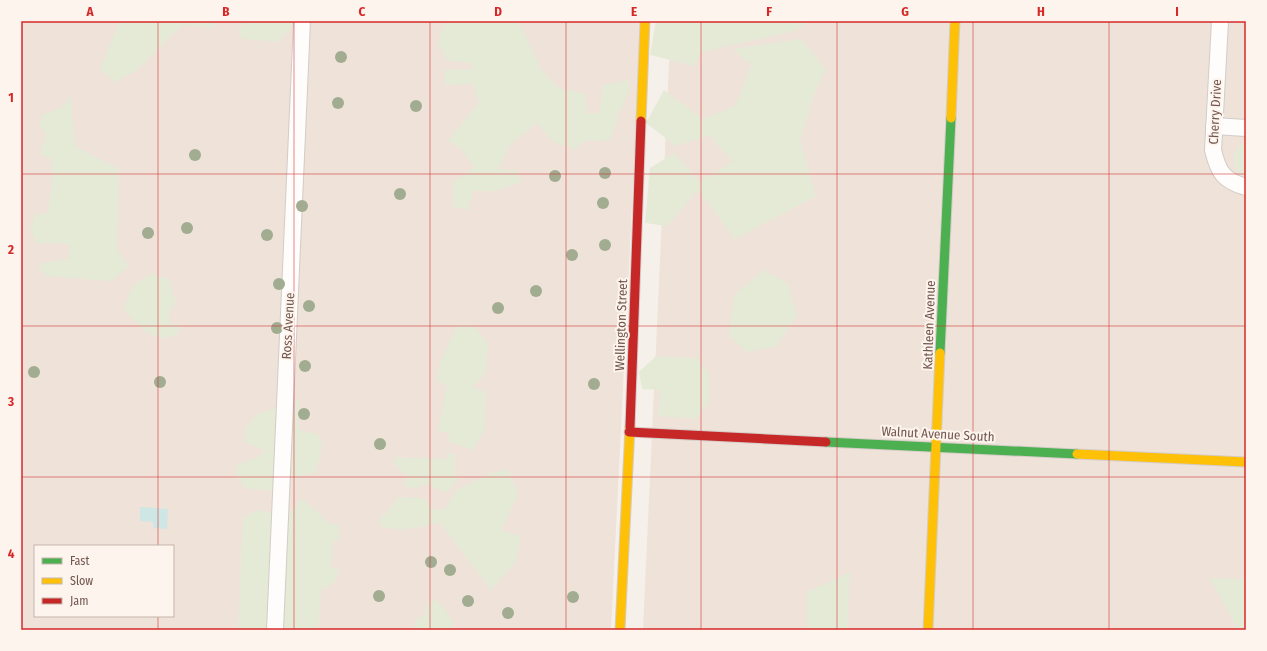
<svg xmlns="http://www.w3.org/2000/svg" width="1267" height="651" font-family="'Fira Sans Condensed',sans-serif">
  <rect width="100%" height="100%" fill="#f6f0eb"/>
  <g fill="#eee2d9" fill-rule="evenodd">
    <path d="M 21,21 L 641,21 L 611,630 L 21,630 ZM 35,546 L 173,546 L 173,616 L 35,616 Z"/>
    <path d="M 671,21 L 1246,21 L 1246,630 L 643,630 Z"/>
  </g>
  <g fill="#e5ead7">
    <path d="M 118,21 L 215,21 L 214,28 L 182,25 L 136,71 L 115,82 L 100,69 L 118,25 Z"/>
    <path d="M 243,21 L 298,21 L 278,42 L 242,39 L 238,29 L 243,25 Z"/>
    <path d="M 449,21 L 518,21 L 543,72 L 559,88 L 585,94 L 587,114 L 599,113 L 603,85 L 629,80 L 629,92 L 619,113 L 610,140 L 585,141 L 575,149 L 554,142 L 537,123 L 511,144 L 498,169 L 518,171 L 521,182 L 494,191 L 473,191 L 468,210 L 453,207 L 453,182 L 474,168 L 463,151 L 448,140 L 479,103 L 473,84 L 445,85 L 445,70 L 471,69 L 471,63 L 447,61 L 438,43 L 443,25 Z"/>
    <path d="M 656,21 L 812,21 L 794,31 L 701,52 L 694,66 L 650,55 Z"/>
    <path d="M 801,39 L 826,69 L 815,92 L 800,141 L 816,196 L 735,239 L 698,190 L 667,226 L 645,223 L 650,168 L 674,153 L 699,181 L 733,162 L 709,135 L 676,146 L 646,123 L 664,90 L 703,119 L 735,106 L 751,65 L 733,49 Z"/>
    <path d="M 71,97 L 75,146 L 119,169 L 117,249 L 129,266 L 112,281 L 46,276 L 39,268 L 42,263 L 69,259 L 69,244 L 36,243 L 31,229 L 35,215 L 48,213 L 52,179 L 51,158 L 41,156 L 41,149 L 46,134 L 40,126 L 42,115 L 61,108 Z"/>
    <path d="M 1246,141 L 1246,177 C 1229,170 1230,149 1246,141 Z"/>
    <path d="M 764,270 L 788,284 L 797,315 L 777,346 L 747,352 L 729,336 L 734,295 Z"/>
    <path d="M 151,274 L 169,279 L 176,302 L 169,314 L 171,324 L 179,324 L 179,333 C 153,347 141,326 123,309 L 133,285 Z"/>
    <path d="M 457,325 L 474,326 L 488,343 L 486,373 L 472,387 L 486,392 L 485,430 L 473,450 L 450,442 L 448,433 L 438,431 L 447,387 L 436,379 L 441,361 Z"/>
    <path d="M 656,356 L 696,358 L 709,372 L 709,402 L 696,419 L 658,416 L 660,390 L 642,389 L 639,372 Z"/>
    <path d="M 298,400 L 299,430 L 317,434 L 322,441 L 320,456 L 315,473 L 296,477 L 280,474 L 274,491 L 245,488 L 236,472 L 237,465 L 257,458 L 265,450 L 246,443 L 245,428 L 258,414 Z"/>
    <path d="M 447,452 L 455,455 L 455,475 L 460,476 L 447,493 L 425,483 L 416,489 L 404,486 L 406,476 L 394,464 L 395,457 L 446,459 Z"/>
    <path d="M 508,469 L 518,494 L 501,531 L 521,536 L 516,562 L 491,590 L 439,522 C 421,528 398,533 380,525 L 379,516 L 385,515 L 398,497 L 423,498 L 435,511 L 447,507 L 456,490 L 489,474 Z"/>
    <path d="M 302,498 L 329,523 L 340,525 L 340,539 L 333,541 L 331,567 L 340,570 L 334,583 L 321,590 L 318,630 L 238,630 L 243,518 L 256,510 L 287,516 Z"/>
    <path d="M 850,572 L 847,630 L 807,630 L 807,592 Z"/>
    <path d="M 1210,578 L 1246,579 L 1246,630 L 1238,630 Z"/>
    <path d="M 436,599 L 453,620 L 453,629 L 414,630 L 415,621 L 425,615 L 425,608 Z"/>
  </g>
  <path fill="#cee6e4" d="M 140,507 L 168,509 L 167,529 L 153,528 L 153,522 L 140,521 Z"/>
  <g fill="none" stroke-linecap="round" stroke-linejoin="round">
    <defs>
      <g id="street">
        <path d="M 1220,21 L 1213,150 C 1218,171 1223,181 1246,187"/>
        <path d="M 1214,126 L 1246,128"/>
        <path d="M 275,630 L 302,21"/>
      </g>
      <g id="fast">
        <path d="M 940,353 L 951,118"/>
        <path d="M 826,442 L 1077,454"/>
      </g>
      <g id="slow">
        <path d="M 951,118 L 955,21"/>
        <path d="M 641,121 L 645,21"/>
        <path d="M 1077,454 L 1246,462"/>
        <path d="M 620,630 L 630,427"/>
        <path d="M 928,630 L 940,353"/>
      </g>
      <g id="jam">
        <path d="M 630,427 L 641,121"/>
        <path d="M 629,432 L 826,442"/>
      </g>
    </defs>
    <use href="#street" stroke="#d3ccc6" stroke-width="18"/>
    <use href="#fast" stroke="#d5ccc8" stroke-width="11"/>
    <use href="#slow" stroke="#d5ccc8" stroke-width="11"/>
    <use href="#jam" stroke="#d5ccc8" stroke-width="11"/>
    <use href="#street" stroke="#fefdfc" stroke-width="16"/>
    <use href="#fast" stroke="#4caf50" stroke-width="9"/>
    <use href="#slow" stroke="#ffc107" stroke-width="9"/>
    <use href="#jam" stroke="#c62828" stroke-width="9"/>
  </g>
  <g fill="#a1ac91">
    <circle cx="341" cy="57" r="6"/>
    <circle cx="338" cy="103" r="6"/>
    <circle cx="416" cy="106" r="6"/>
    <circle cx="195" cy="155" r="6"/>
    <circle cx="605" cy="173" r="6"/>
    <circle cx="555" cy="176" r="6"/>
    <circle cx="400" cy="194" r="6"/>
    <circle cx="603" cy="203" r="6"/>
    <circle cx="302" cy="206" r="6"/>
    <circle cx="187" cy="228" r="6"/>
    <circle cx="148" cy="233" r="6"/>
    <circle cx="267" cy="235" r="6"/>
    <circle cx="605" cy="245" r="6"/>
    <circle cx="572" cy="255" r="6"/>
    <circle cx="279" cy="284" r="6"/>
    <circle cx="536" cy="291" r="6"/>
    <circle cx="309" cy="306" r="6"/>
    <circle cx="498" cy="308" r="6"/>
    <circle cx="277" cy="328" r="6"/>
    <circle cx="305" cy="366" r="6"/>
    <circle cx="34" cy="372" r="6"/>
    <circle cx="160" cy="382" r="6"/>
    <circle cx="594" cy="384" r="6"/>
    <circle cx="304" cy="414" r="6"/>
    <circle cx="380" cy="444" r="6"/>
    <circle cx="431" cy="562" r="6"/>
    <circle cx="450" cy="570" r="6"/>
    <circle cx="379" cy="596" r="6"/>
    <circle cx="573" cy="597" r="6"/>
    <circle cx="468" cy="601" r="6"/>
    <circle cx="508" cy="613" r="6"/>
  </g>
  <path fill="none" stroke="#d62828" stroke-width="1" stroke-opacity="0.55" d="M 158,21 L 158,546M 294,21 L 294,630M 430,21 L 430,630M 566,21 L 566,630M 701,21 L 701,630M 837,21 L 837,630M 973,21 L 973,630M 1109,21 L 1109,630M 21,174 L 1246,174M 21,326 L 1246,326M 21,477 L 1246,477M 158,616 L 158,630"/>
  <g text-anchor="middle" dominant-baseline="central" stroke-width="4" stroke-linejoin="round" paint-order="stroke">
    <g font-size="13" fill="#71564e" stroke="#fdf4ed">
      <text transform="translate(1215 112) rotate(-87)">Cherry Drive</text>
      <text transform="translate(621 325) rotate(-88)">Wellington Street</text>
      <text transform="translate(929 325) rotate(-88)">Kathleen Avenue</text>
      <text transform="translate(288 326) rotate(-87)">Ross Avenue</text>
      <text transform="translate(938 434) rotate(3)">Walnut Avenue South</text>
    </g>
  </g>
  <rect width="1267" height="651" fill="none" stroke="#fdf4ed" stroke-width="44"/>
  <rect x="34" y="545" width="140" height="72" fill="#fdf4ed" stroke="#c5b5ad"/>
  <rect x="42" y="558" width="20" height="6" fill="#4caf50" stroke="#c5b5ad"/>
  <text x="70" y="565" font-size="12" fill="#71564e">Fast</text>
  <rect x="42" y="578" width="20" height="6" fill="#ffc107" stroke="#c5b5ad"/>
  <text x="70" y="585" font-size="12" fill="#71564e">Slow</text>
  <rect x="42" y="598" width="20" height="6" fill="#c62828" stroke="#c5b5ad"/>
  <text x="70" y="605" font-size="12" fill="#71564e">Jam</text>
  <rect x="22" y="22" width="1223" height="607" fill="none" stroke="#d62828" stroke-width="1.5"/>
  <g font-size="13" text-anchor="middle" font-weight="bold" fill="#d62828">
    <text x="90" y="16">A</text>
    <text x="226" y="16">B</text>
    <text x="362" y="16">C</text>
    <text x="498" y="16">D</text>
    <text x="634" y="16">E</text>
    <text x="769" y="16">F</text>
    <text x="905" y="16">G</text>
    <text x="1041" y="16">H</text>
    <text x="1177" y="16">I</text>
    <text x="11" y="102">1</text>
    <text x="11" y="254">2</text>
    <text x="11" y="406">3</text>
    <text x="11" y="558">4</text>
  </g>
</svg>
